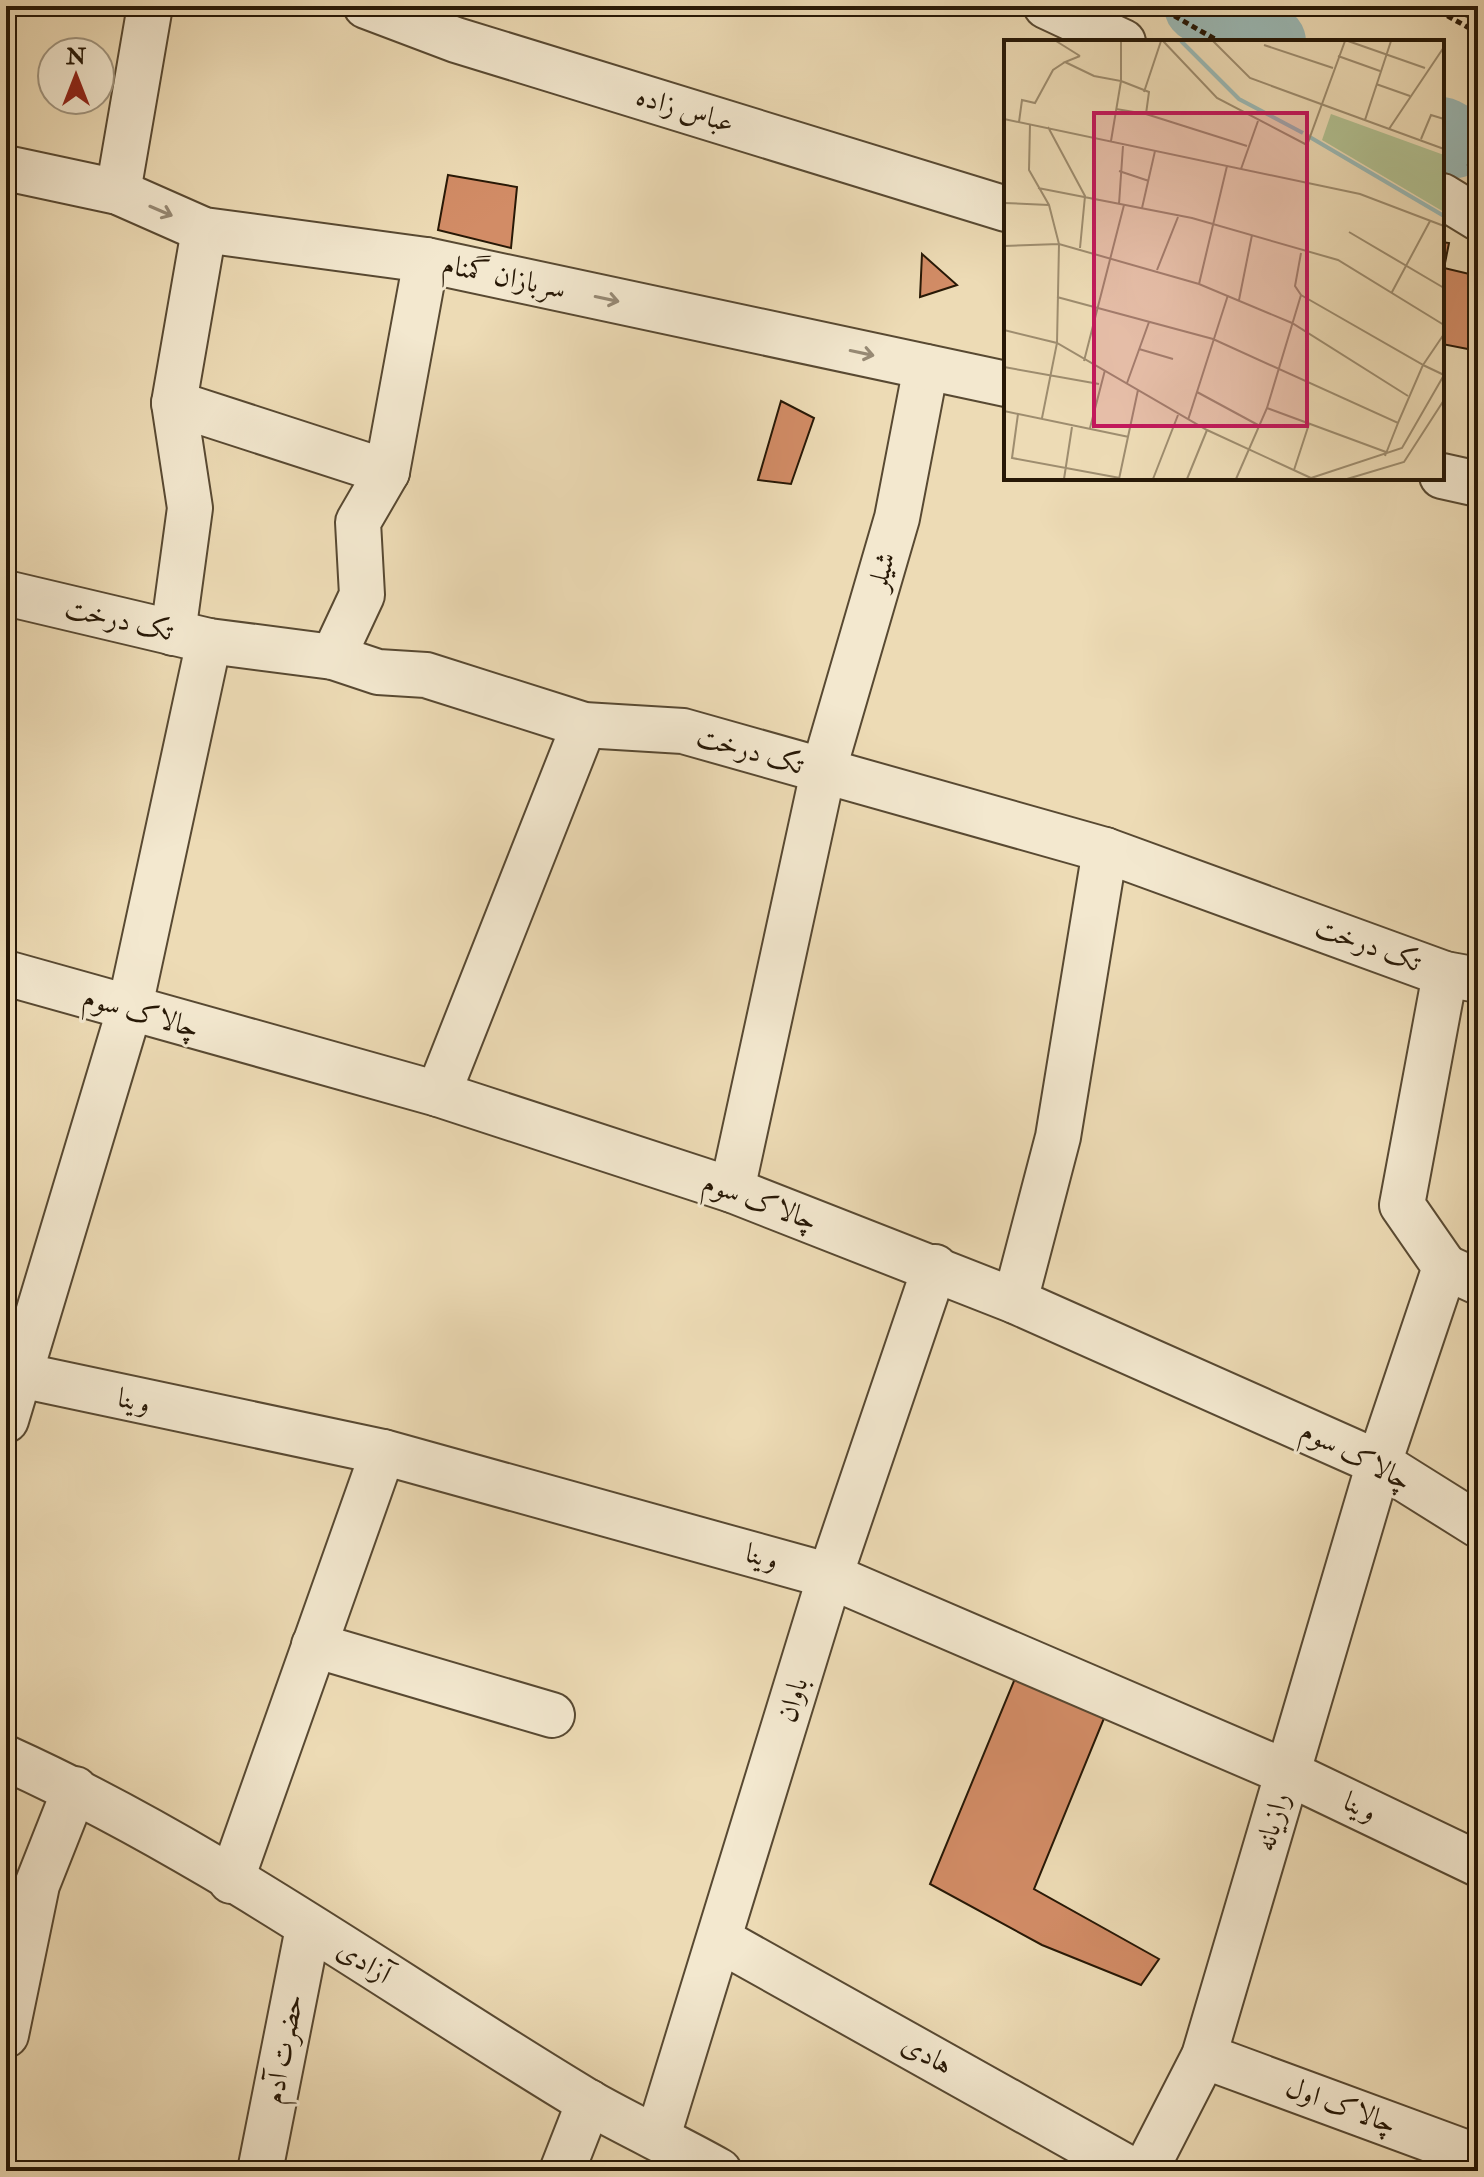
<svg xmlns="http://www.w3.org/2000/svg" width="1484" height="2177" font-family="'IM FELL Double Pica',Amiri,serif">
  <rect width="100%" height="100%" fill="#eddbb5"/>
  <filter id="stains"><feTurbulence type="fractalNoise" baseFrequency=".0025" numOctaves="4"/><feColorMatrix values="0 0 0 0 .2 0 0 0 0 .09 0 0 0 0 .02 0 0 0 .5 -.17"/></filter>
  <radialGradient id="worn" r=".72"><stop offset=".6" stop-color="#630" stop-opacity="0"/><stop offset="1" stop-color="#630" stop-opacity=".3"/></radialGradient>
  <path fill="#b2c192" stroke="#6c6c4c" stroke-width="2" d="M 1447,6 L 1478,6 L 1478,23 Z"/>
  <g fill="none" stroke-linecap="round" stroke-linejoin="round">
    <g stroke="#9bb9b5" stroke-width="74">
      <path d="M 1201,6 L 1269,42"/>
      <path d="M 1442,134 L 1455,141"/>
    </g>
  </g>
  <g fill="#d28c66" stroke="#271806" stroke-width="2">
    <path d="M 448,175 L 517,187 L 511,248 L 438,230 Z"/>
    <path d="M 1442,242 L 1449,243 L 1444,268 L 1478,276 L 1478,351 L 1442,344 Z"/>
    <path d="M 922,254 L 957,285 L 920,297 Z"/>
    <path d="M 781,401 L 814,418 L 791,484 L 758,480 Z"/>
    <path d="M 1016,1676 L 1107,1711 L 1034,1889 L 1159,1959 L 1141,1985 L 1042,1945 L 930,1884 Z"/>
  </g>
  <g fill="none" stroke-linecap="round" stroke-linejoin="round">
    <defs>
      <g id="minor">
        <path d="M 366,6 L 456,40 L 1006,209"/>
        <path d="M 1046,6 L 1123,42"/>
        <path d="M 118,192 L 150,6"/>
        <path d="M 1442,196 L 1478,218"/>
        <path d="M 174,403 L 387,472"/>
        <path d="M 6,593 L 209,641 L 333,657 L 378,672 L 426,675 L 584,725 L 683,731 L 1105,850 L 1445,974 L 1478,980"/>
        <path d="M 173,633 L 190,508 L 174,403 L 204,230"/>
        <path d="M 333,657 L 362,595 L 358,522 L 387,472 L 426,260"/>
        <path d="M 6,973 L 438,1094 L 732,1190 L 1015,1301 L 1379,1463 L 1478,1525"/>
        <path d="M 438,1094 L 584,725"/>
        <path d="M 732,1190 L 823,772 L 897,518 L 926,367"/>
        <path d="M 1445,1267 L 1478,1282"/>
        <path d="M 1015,1301 L 1058,1137 L 1105,850"/>
        <path d="M 6,1372 L 383,1452 L 830,1576 L 1288,1773 L 1478,1864"/>
        <path d="M 6,1420 L 129,1011 L 209,641"/>
        <path d="M 314,1645 L 552,1715"/>
        <path d="M 6,1758 C 210,1850 394,1985 585,2100 C 628,2125 675,2146 719,2171"/>
        <path d="M 231,1881 L 383,1452"/>
        <path d="M 720,1940 L 1133,2171"/>
        <path d="M 6,2035 L 37,1885 L 75,1789"/>
        <path d="M 1204,2056 L 1478,2157"/>
        <path d="M 658,2136 L 830,1576 L 935,1267"/>
        <path d="M 260,2171 L 308,1928"/>
        <path d="M 562,2171 L 589,2102"/>
        <path d="M 1145,2171 L 1204,2056 L 1379,1463 L 1445,1267 L 1402,1205 L 1445,974"/>
      </g>
      <g id="tertiary">
        <path d="M 6,168 L 118,192 L 204,230 L 426,260 L 1006,384"/>
        <path d="M 1442,476 L 1478,484"/>
      </g>
    </defs>
    <use href="#minor" stroke="#584932" stroke-width="48"/>
    <use href="#tertiary" stroke="#584932" stroke-width="48"/>
    <g stroke="#271806" stroke-width="5" stroke-dasharray="6 4" stroke-linecap="butt">
      <path d="M 1157,6 L 1220,42"/>
      <path d="M 1430,6 L 1478,33"/>
      <path d="M 1469,166 L 1478,140"/>
    </g>
    <use href="#minor" stroke="#f3e8cf" stroke-width="44"/>
    <use href="#tertiary" stroke="#f3e8cf" stroke-width="44"/>
  </g>
  <defs><path id="oneway-shaft" d="M-6 0H5M1.5-3L5.5 0L1.5 3" fill="none" stroke-width="1.6" stroke-linecap="round" stroke-linejoin="round" transform="scale(2)"/></defs>
  <g stroke="#978a75">
    <use href="#oneway-shaft" transform="translate(161 211) rotate(23)"/>
    <use href="#oneway-shaft" transform="translate(607 299) rotate(12)"/>
    <use href="#oneway-shaft" transform="translate(862 353) rotate(12)"/>
  </g>
  <g text-anchor="middle" dominant-baseline="central" stroke-width="6" stroke-linejoin="round" paint-order="stroke">
    <g font-size="28" fill="#271806" stroke="#f3e8cf">
      <text transform="translate(685 110) rotate(17)">عباس زاده</text>
      <text transform="translate(504 277) rotate(12)">سربازان گمنام</text>
      <text transform="translate(882 571) rotate(-74)">شیلر</text>
      <text transform="translate(119 620) rotate(13)">تک درخت</text>
      <text transform="translate(750 751) rotate(16)">تک درخت</text>
      <text transform="translate(1368 945) rotate(20)">تک درخت</text>
      <text transform="translate(141 1013) rotate(16)">چالاک سوم</text>
      <text transform="translate(760 1202) rotate(20)">چالاک سوم</text>
      <text transform="translate(134 1401) rotate(12)">وینا</text>
      <text transform="translate(1356 1456) rotate(27)">چالاک سوم</text>
      <text transform="translate(762 1557) rotate(15)">وینا</text>
      <text transform="translate(793 1700) rotate(-73)">باوان</text>
      <text transform="translate(1360 1807) rotate(25)">وینا</text>
      <text transform="translate(1273 1822) rotate(-74)">رازیانه</text>
      <text transform="translate(364 1962) rotate(32)">آزادی</text>
      <text transform="translate(284 2049) rotate(-79)">حضرت آدم</text>
      <text transform="translate(927 2055) rotate(29)">هادی</text>
      <text transform="translate(1341 2106) rotate(20)">چالاک اول</text>
    </g>
  </g>
  <g transform="translate(1004 40)">
    <rect width="440" height="440" fill="#eddbb5"/>
    <path d="M 327,74 L 440,115 L 440,172 L 318,100 Z" fill="#b2c192"/>
    <path fill="none" stroke="#9bb9b5" stroke-width="4" d="M 177,1 L 235,59 L 299,93M 304,96 L 440,176"/>
    <path fill="none" stroke="#9e8d6f" stroke-width="2" d="M 52,1 L 76,16M 117,1 L 117,41 L 145,52 L 142,74 L 243,106M 159,1 L 213,58 L 303,105 L 341,1M 209,1 L 246,38 L 440,109M 344,1 L 421,28M 260,5 L 329,28M 76,16 L 61,22 L 90,36 L 117,41 L 107,101M 334,16 L 376,31M 372,44 L 406,56M 140,52 L 157,1M 112,69 L 142,74M 0,79 L 356,154 L 440,186M 361,80 L 387,1M 15,82 L 18,60 L 31,63 L 49,30 L 61,22M 26,84 L 25,130 L 45,165 L 55,204 L 53,303 L 38,378M 44,87 L 81,156 L 76,208M 385,89 L 440,7M 417,99 L 427,75 L 440,79M 237,129 L 254,81M 115,131 L 145,141M 34,148 L 188,178 L 334,220 L 440,285M 0,163 L 45,165M 115,164 L 119,106M 138,168 L 151,111M 345,192 L 440,248M 0,206 L 55,204 L 195,244 L 288,283 L 404,356M 153,230 L 174,177M 195,244 L 223,126M 388,252 L 426,181M 53,257 L 209,299 L 394,383 L 419,325 L 297,255M 235,260 L 248,195M 0,290 L 53,303 L 203,390 L 307,438M 135,309 L 169,319M 80,321 L 120,165M 0,327 L 95,344M 440,335 L 419,325 L 440,294M 123,343 L 145,282M 193,352 L 254,385M 263,368 L 382,412M 0,371 L 125,397M 14,374 L 8,418 L 116,438M 184,380 L 224,255M 86,388 L 101,330M 381,416 L 394,383M 290,430 L 305,384M 60,439 L 68,387M 115,439 L 134,350M 149,439 L 174,375M 183,439 L 203,390M 232,439 L 263,368 L 297,255 L 291,246 L 297,213M 304,439 L 398,408 L 440,335M 343,439 L 400,422 L 440,360"/>
    <path fill="#c2185b" fill-opacity="0.15" stroke="#c2185b" stroke-width="4" d="M 90,73 L 303,73 L 303,386 L 90,386 Z"/>
    <rect width="440" height="440" fill="none" stroke="#271806" stroke-width="4"/>
  </g>
  <rect width="1484" height="2177" fill="none" stroke="#eddbb5" stroke-width="32"/>
  <rect x="8" y="8" width="1468" height="2161" fill="none" stroke="#271806" stroke-width="4"/>
  <rect x="16" y="16" width="1452" height="2145" fill="none" stroke="#271806" stroke-width="2"/>
  <g transform="translate(76 76)"><circle r="38" fill="#f3e8cf" stroke="#a1957f" stroke-width="2"/>
  <path d="M0-6L14 30L0 20L-14 30Z" fill="#8f2418"/>
  <text y="-12" font-size="22" font-weight="bold" text-anchor="middle" fill="#271806">N</text>
  </g>
  <rect width="100%" height="100%" filter="url(#stains)"/>
  <rect width="100%" height="100%" fill="url(#worn)"/>
</svg>
